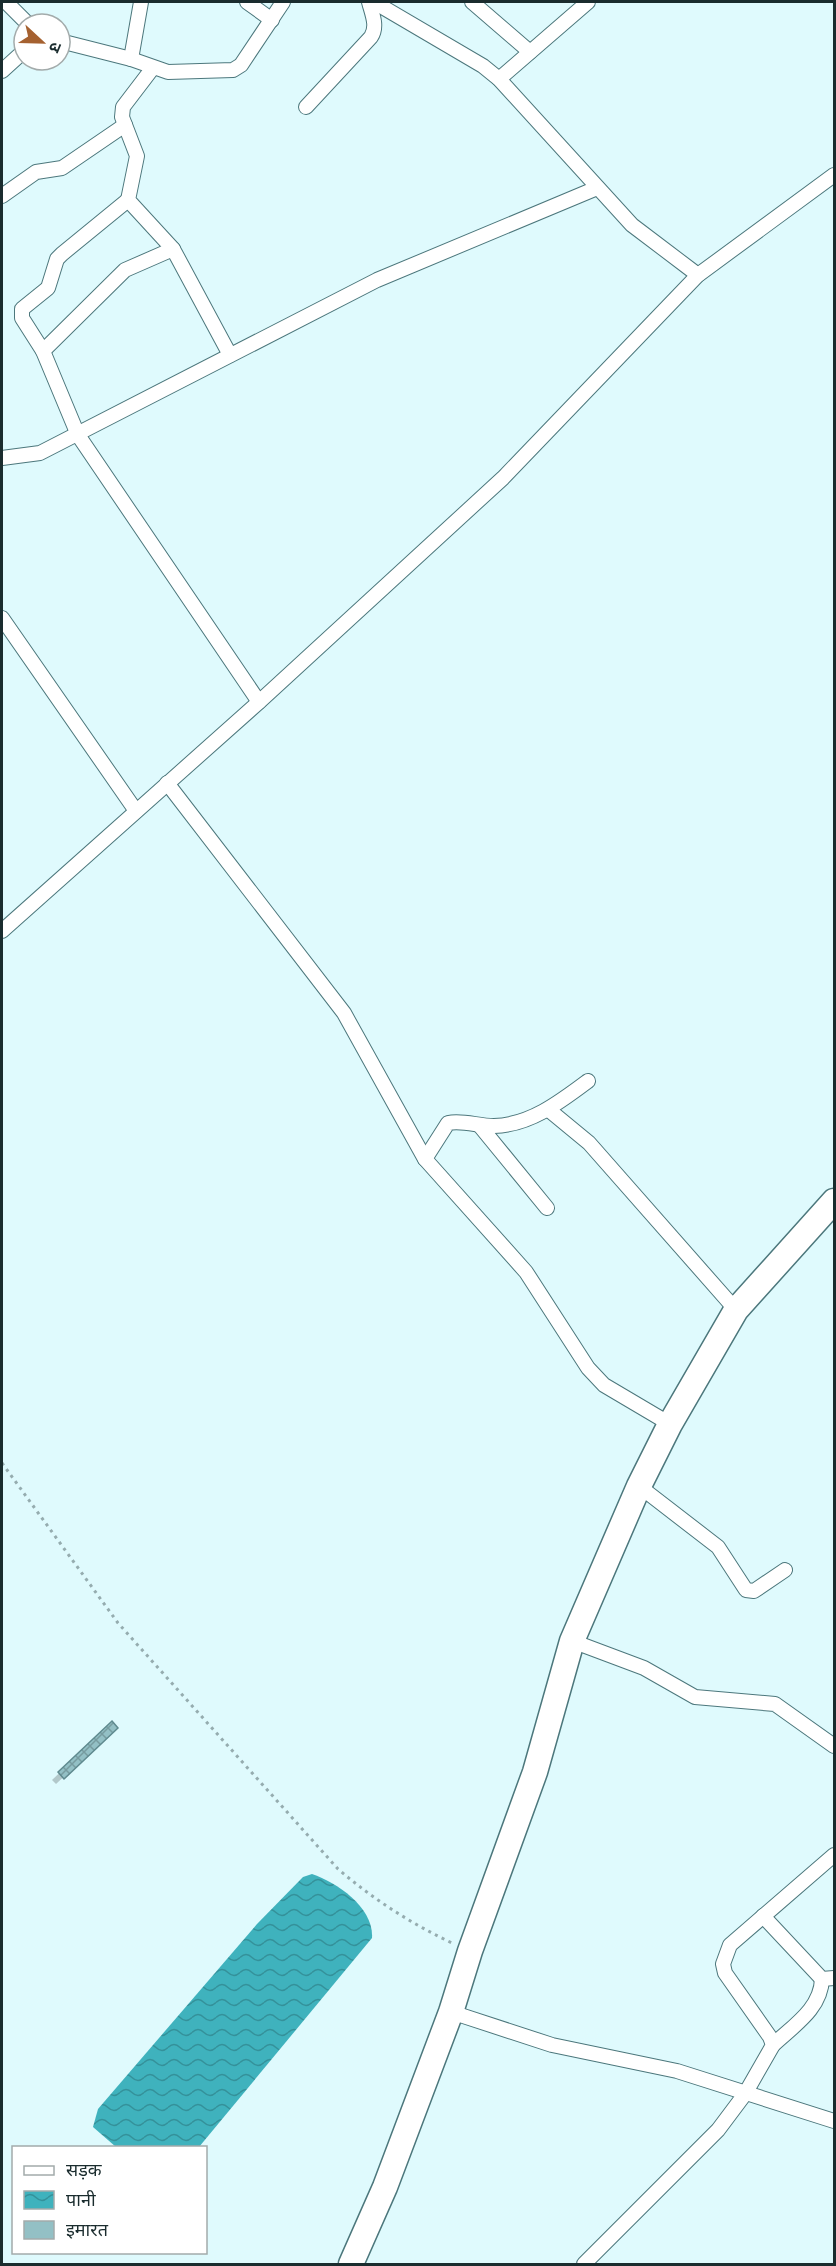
<svg xmlns="http://www.w3.org/2000/svg" width="836" height="2266" font-family="Inter,'Noto Sans Devanagari',sans-serif">
  <defs>
    <pattern id="water-waves" width="16" height="10" patternUnits="userSpaceOnUse" patternTransform="scale(1.5)"><rect width="16" height="10" fill="#3fb2bd"/><path d="M0 5q4-4 8 0t8 0" fill="none" stroke="#34919a"/></pattern>
    <pattern id="building-cross-hatch" width="8" height="8" patternUnits="userSpaceOnUse" patternTransform="scale(1.5)"><rect width="8" height="8" fill="#93c0c5"/><path d="M0 0l8 8M0 8l8-8" fill="none" stroke="#779ca0"/></pattern>
  </defs>
  <rect width="100%" height="100%" fill="#dffafd"/>
  <path fill="url(#water-waves)" d="M 312,1874 C 338,1883 374,1908 372,1938 L 199,2147 L 116,2147 L 93,2127 L 98,2109 L 257,1924 L 303,1877 Z"/>
  <path fill="#0003" d="M 112,1723 L 116,1728 L 56,1784 L 52,1780 Z"/>
  <path fill="url(#building-cross-hatch)" stroke="#5f8a8f" stroke-width="1.5" d="M 112,1721 L 118,1728 L 64,1779 L 58,1772 Z"/>
  <g fill="none" stroke-linecap="round" stroke-linejoin="round">
    <defs>
      <g id="street">
        <path d="M 6,2 L 28,24"/>
        <path d="M 247,2 L 272,20"/>
        <path d="M 374,2 L 483,66 L 499,79 L 632,225 L 698,275"/>
        <path d="M 472,2 L 530,52"/>
        <path d="M 60,41 L 131,59 L 168,72 L 233,70 L 241,65 L 283,2"/>
        <path d="M 131,59 L 141,2"/>
        <path d="M 152,69 L 123,107 L 122,117 L 137,156 L 128,200 L 173,249 L 230,355"/>
        <path d="M 2,71 L 24,51"/>
        <path d="M 499,79 L 588,2"/>
        <path d="M 306,107 L 371,37 C 378,26 372,14 369,2"/>
        <path d="M 2,196 L 36,172 L 62,168 L 125,125"/>
        <path d="M 128,200 L 62,254 L 57,259 L 48,288 L 22,309 L 22,318 L 43,351 L 78,435 L 259,702"/>
        <path d="M 43,351 L 125,270 L 173,249"/>
        <path d="M 2,458 L 40,453 L 377,280 L 597,188"/>
        <path d="M 2,618 L 136,811"/>
        <path d="M 167,783 L 344,1013 L 425,1159 L 526,1272 L 588,1368 L 604,1385 L 670,1424"/>
        <path d="M 2,931 L 259,702 L 503,478 L 698,275 L 834,175"/>
        <path d="M 549,1110 L 589,1143 L 736,1310"/>
        <path d="M 480,1126 L 547,1208"/>
        <path d="M 425,1159 L 448,1123 C 463,1120 478,1126 494,1126 C 530,1125 560,1102 588,1081"/>
        <path d="M 639,1486 L 718,1547 L 746,1590 L 754,1591 L 785,1570"/>
        <path d="M 572,1641 L 644,1668 L 695,1697 L 775,1704 L 834,1746"/>
        <path d="M 763,1916 L 822,1979 L 834,1978"/>
        <path d="M 451,2012 L 552,2045 L 677,2071 L 834,2121"/>
        <path d="M 773,2045 C 793,2026 821,2009 822,1979"/>
        <path d="M 584,2264 L 718,2130 L 745,2094 L 773,2045 L 770,2037 L 725,1973 L 723,1964 L 730,1945 L 834,1855"/>
      </g>
      <path id="highway" d="M 351,2264 L 385,2187 L 451,2012 L 470,1951 L 535,1772 L 572,1641 L 639,1486 L 670,1424 L 736,1310 L 834,1201"/>
    </defs>
    <use href="#street" stroke="#4c777c" stroke-width="16"/>
    <use href="#highway" stroke="#4c777c" stroke-width="27"/>
    <path stroke="#95acaf" stroke-width="3" stroke-dasharray="3 4.5" stroke-linecap="butt" d="M 2,1463 L 118,1623 L 338,1869 C 373,1899 410,1923 452,1943"/>
    <use href="#street" stroke="#fff" stroke-width="14"/>
    <use href="#highway" stroke="#fff" stroke-width="24"/>
  </g>
  <rect width="836" height="2266" fill="none" stroke="#1a2c2e" stroke-width="6"/>
  <rect x="12" y="2146" width="195" height="108" fill="#ffffff" stroke="#a3abab" stroke-width="1.5"/>
  <rect x="24" y="2166" width="30" height="9" fill="#ffffff" stroke="#a3abab" stroke-width="1.5"/>
  <text x="66" y="2176" font-size="18" fill="#1a2c2e">सड़क</text>
  <rect x="24" y="2191" width="30" height="18" fill="url(#water-waves)" stroke="#a3abab" stroke-width="1.5"/>
  <text x="66" y="2206" font-size="18" fill="#1a2c2e">पानी</text>
  <rect x="24" y="2221" width="30" height="18" fill="#93c0c5" stroke="#a3abab" stroke-width="1.5"/>
  <text x="66" y="2236" font-size="18" fill="#1a2c2e">इमारत</text>
  <g transform="translate(42 42) rotate(112)"><circle r="28" fill="#ffffff" stroke="#a3abab" stroke-width="1.5"/>
  <path d="M0-4.5L10 22L0 15L-10 22Z" fill="#a56130"/>
  <text y="-9" font-size="16" font-weight="bold" text-anchor="middle" fill="#1a2c2e">उ</text>
  </g>
</svg>
